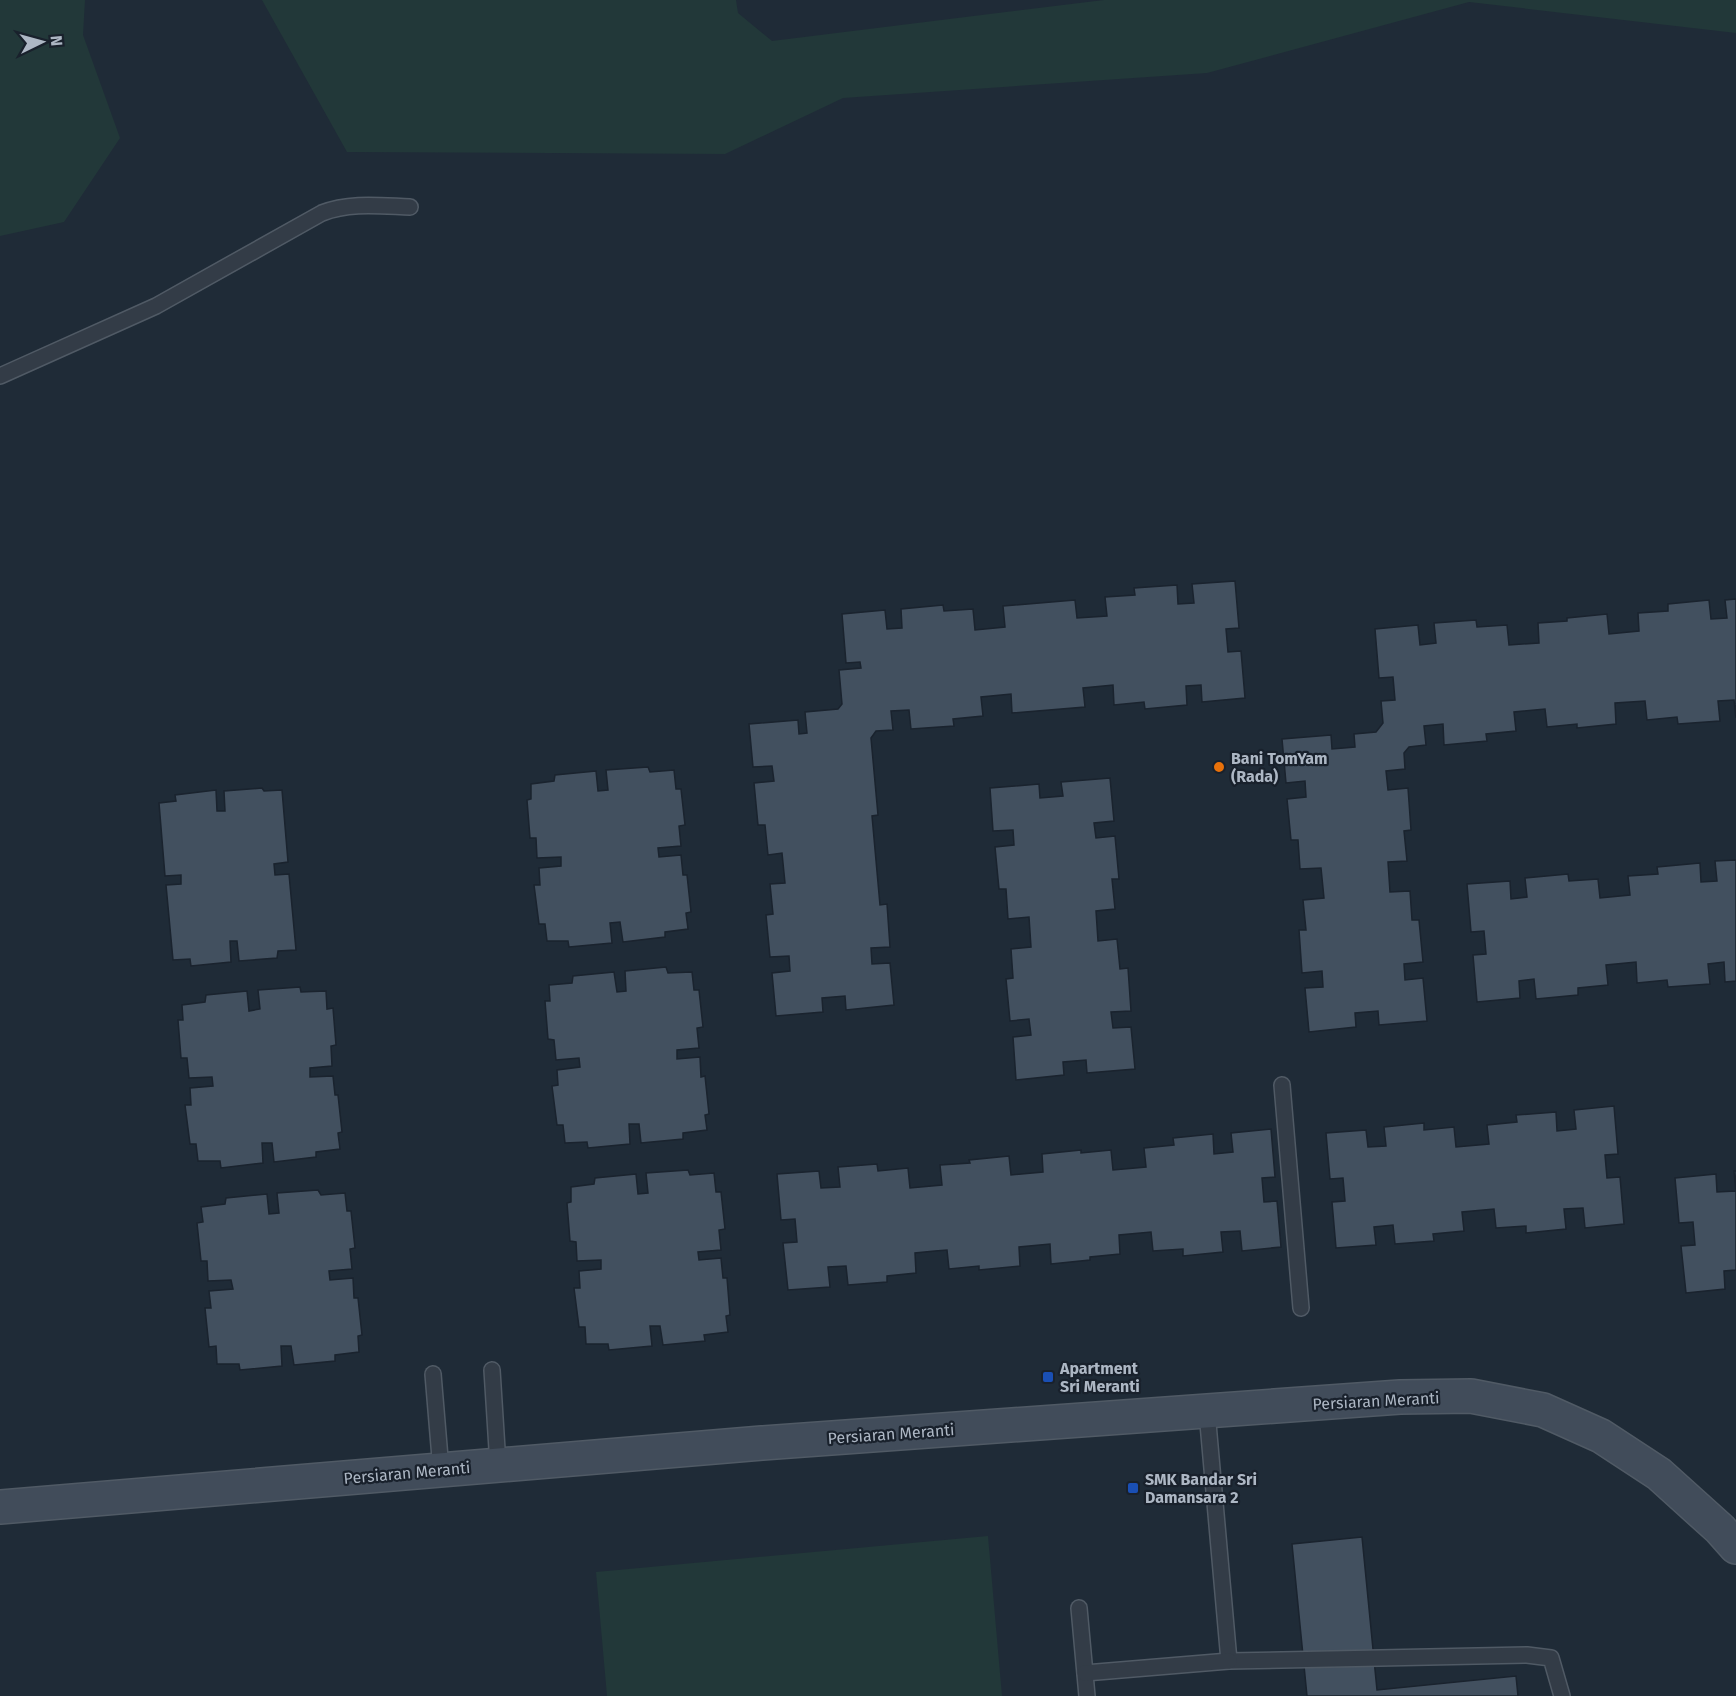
<svg xmlns="http://www.w3.org/2000/svg" width="1736" height="1696" font-family="'Fira Sans',sans-serif">
  <rect width="100%" height="100%" fill="#1f2b37"/>
  <g fill="#223839">
    <path d="M 0,0 L 85,0 L 83,35 L 120,138 L 64,222 L 0,236 Z"/>
    <path d="M 262,0 L 736,0 L 738,13 L 772,41 L 1104,0 L 1736,0 L 1736,33 L 1469,2 L 1207,73 L 843,98 L 725,154 L 347,152 Z"/>
    <path d="M 988,1536 L 1002,1696 L 607,1696 L 596,1572 Z"/>
  </g>
  <g fill="#42505f" stroke="#1a232e" stroke-width="1.5">
    <path d="M 1235,581 L 1239,628 L 1226,629 L 1228,652 L 1241,651 L 1245,698 L 1202,702 L 1201,685 L 1186,686 L 1187,705 L 1145,709 L 1144,702 L 1114,705 L 1113,685 L 1083,688 L 1085,707 L 1012,713 L 1011,694 L 981,697 L 983,716 L 953,719 L 954,726 L 911,729 L 909,710 L 891,711 L 893,730 L 876,731 L 871,738 L 878,815 L 872,816 L 880,905 L 887,904 L 890,947 L 871,948 L 872,964 L 890,963 L 894,1005 L 846,1010 L 845,996 L 822,998 L 823,1012 L 776,1016 L 772,973 L 790,971 L 789,956 L 770,957 L 766,915 L 773,914 L 770,884 L 785,883 L 782,853 L 768,855 L 765,825 L 758,825 L 754,783 L 774,781 L 772,766 L 753,767 L 749,724 L 798,720 L 799,734 L 807,733 L 805,712 L 838,709 L 842,704 L 839,670 L 861,668 L 860,662 L 846,663 L 842,614 L 885,610 L 887,629 L 902,628 L 901,609 L 943,605 L 944,611 L 973,609 L 975,630 L 1005,627 L 1003,606 L 1075,600 L 1077,618 L 1107,616 L 1105,597 L 1135,595 L 1134,588 L 1177,585 L 1178,604 L 1194,603 L 1192,584 Z"/>
    <path d="M 1736,599 L 1736,718 L 1734,700 L 1718,701 L 1720,721 L 1678,724 L 1677,717 L 1647,720 L 1645,701 L 1615,703 L 1616,724 L 1577,728 L 1577,724 L 1547,727 L 1545,709 L 1514,712 L 1516,731 L 1486,734 L 1487,741 L 1444,745 L 1443,724 L 1424,726 L 1426,745 L 1409,747 L 1404,753 L 1405,769 L 1386,771 L 1388,790 L 1408,788 L 1411,830 L 1404,831 L 1407,861 L 1388,862 L 1390,892 L 1410,891 L 1412,920 L 1419,920 L 1423,962 L 1404,964 L 1405,980 L 1423,978 L 1427,1021 L 1379,1025 L 1378,1011 L 1355,1013 L 1356,1027 L 1309,1032 L 1305,988 L 1323,987 L 1322,971 L 1302,973 L 1299,930 L 1306,930 L 1303,900 L 1324,898 L 1321,868 L 1300,869 L 1298,840 L 1291,840 L 1287,799 L 1306,797 L 1305,781 L 1286,783 L 1282,739 L 1331,735 L 1332,749 L 1355,747 L 1354,734 L 1376,732 L 1383,723 L 1381,701 L 1395,700 L 1393,677 L 1379,678 L 1375,629 L 1418,625 L 1420,645 L 1436,643 L 1434,623 L 1476,620 L 1477,627 L 1507,625 L 1509,645 L 1539,643 L 1538,623 L 1567,621 L 1567,618 L 1607,614 L 1609,634 L 1639,631 L 1638,613 L 1668,611 L 1668,604 L 1709,600 L 1711,619 L 1727,618 L 1725,600 Z"/>
    <path d="M 648,767 L 650,772 L 674,770 L 676,789 L 681,789 L 685,825 L 679,826 L 681,846 L 658,848 L 659,857 L 681,855 L 683,875 L 687,875 L 691,912 L 686,913 L 688,929 L 665,932 L 665,937 L 623,942 L 620,922 L 610,923 L 612,943 L 569,947 L 568,941 L 547,941 L 545,924 L 539,924 L 534,885 L 540,885 L 539,868 L 561,866 L 561,857 L 537,858 L 536,838 L 530,838 L 527,800 L 531,799 L 531,784 L 554,781 L 555,775 L 596,771 L 598,791 L 608,790 L 606,770 Z"/>
    <path d="M 1110,778 L 1114,821 L 1094,823 L 1096,838 L 1115,836 L 1119,879 L 1112,879 L 1115,909 L 1096,911 L 1098,941 L 1117,939 L 1120,969 L 1128,968 L 1131,1011 L 1111,1012 L 1113,1028 L 1131,1027 L 1135,1069 L 1087,1073 L 1086,1060 L 1063,1062 L 1064,1075 L 1016,1080 L 1013,1037 L 1031,1035 L 1029,1019 L 1010,1021 L 1006,979 L 1013,978 L 1011,949 L 1031,947 L 1029,917 L 1008,919 L 1006,889 L 999,889 L 995,847 L 1014,845 L 1013,830 L 993,831 L 990,788 L 1039,784 L 1040,798 L 1063,796 L 1061,782 Z"/>
    <path d="M 262,788 L 264,791 L 282,790 L 288,862 L 274,864 L 275,875 L 289,874 L 296,950 L 278,951 L 277,958 L 239,961 L 237,941 L 230,941 L 231,962 L 191,966 L 190,959 L 173,960 L 166,885 L 181,884 L 181,875 L 165,876 L 159,803 L 176,801 L 175,795 L 216,790 L 217,811 L 225,811 L 224,791 Z"/>
    <path d="M 1736,860 L 1736,981 L 1725,982 L 1724,962 L 1708,964 L 1710,984 L 1668,987 L 1667,980 L 1637,983 L 1636,962 L 1606,965 L 1608,985 L 1578,988 L 1578,995 L 1536,999 L 1534,979 L 1519,981 L 1520,998 L 1477,1002 L 1473,955 L 1486,954 L 1484,931 L 1471,932 L 1467,884 L 1510,881 L 1511,899 L 1527,897 L 1525,878 L 1568,874 L 1569,881 L 1598,879 L 1600,898 L 1630,895 L 1628,876 L 1658,874 L 1657,867 L 1700,863 L 1701,882 L 1717,881 L 1715,861 Z"/>
    <path d="M 666,967 L 668,973 L 692,972 L 694,990 L 699,990 L 703,1027 L 697,1028 L 699,1048 L 677,1050 L 677,1059 L 700,1057 L 701,1077 L 705,1076 L 709,1114 L 705,1115 L 707,1130 L 683,1133 L 683,1139 L 641,1143 L 639,1124 L 629,1124 L 630,1144 L 588,1148 L 587,1142 L 565,1143 L 563,1125 L 557,1125 L 552,1086 L 558,1085 L 557,1070 L 580,1067 L 579,1058 L 556,1060 L 554,1040 L 548,1039 L 545,1001 L 550,1001 L 549,985 L 572,983 L 573,976 L 614,972 L 617,992 L 626,991 L 625,971 Z"/>
    <path d="M 300,987 L 301,992 L 326,991 L 327,1009 L 333,1008 L 336,1045 L 331,1046 L 332,1066 L 310,1068 L 310,1077 L 333,1076 L 335,1095 L 338,1095 L 342,1132 L 338,1133 L 340,1149 L 316,1152 L 316,1157 L 274,1162 L 272,1143 L 262,1143 L 263,1163 L 221,1168 L 220,1161 L 198,1161 L 196,1144 L 190,1144 L 185,1105 L 191,1105 L 190,1088 L 213,1086 L 212,1077 L 189,1078 L 187,1058 L 181,1058 L 178,1020 L 183,1020 L 182,1005 L 205,1002 L 206,995 L 247,991 L 249,1011 L 260,1009 L 258,990 Z"/>
    <path d="M 1614,1106 L 1618,1154 L 1605,1155 L 1607,1178 L 1620,1177 L 1624,1224 L 1585,1228 L 1583,1208 L 1564,1209 L 1566,1229 L 1526,1233 L 1526,1226 L 1496,1228 L 1494,1209 L 1462,1212 L 1464,1231 L 1433,1234 L 1434,1241 L 1395,1244 L 1393,1225 L 1374,1227 L 1376,1245 L 1336,1248 L 1332,1202 L 1345,1201 L 1343,1178 L 1330,1179 L 1326,1133 L 1366,1130 L 1368,1147 L 1386,1146 L 1384,1127 L 1424,1123 L 1424,1130 L 1454,1127 L 1456,1147 L 1489,1144 L 1487,1125 L 1517,1122 L 1516,1115 L 1556,1112 L 1557,1131 L 1576,1129 L 1574,1110 Z"/>
    <path d="M 1271,1129 L 1275,1177 L 1262,1178 L 1264,1202 L 1277,1201 L 1281,1247 L 1242,1251 L 1240,1231 L 1221,1232 L 1223,1252 L 1183,1256 L 1183,1249 L 1153,1251 L 1151,1232 L 1119,1235 L 1120,1254 L 1090,1257 L 1090,1260 L 1051,1264 L 1050,1244 L 1029,1246 L 1019,1247 L 1020,1266 L 979,1270 L 979,1266 L 949,1269 L 947,1250 L 935,1251 L 915,1253 L 916,1273 L 887,1276 L 887,1282 L 848,1285 L 846,1266 L 828,1267 L 830,1287 L 788,1290 L 783,1243 L 797,1242 L 795,1219 L 781,1220 L 777,1174 L 819,1171 L 821,1188 L 840,1187 L 838,1167 L 877,1164 L 878,1171 L 908,1168 L 910,1188 L 942,1185 L 940,1165 L 970,1163 L 969,1160 L 1009,1156 L 1011,1175 L 1043,1172 L 1042,1154 L 1081,1150 L 1081,1153 L 1111,1150 L 1113,1170 L 1146,1167 L 1144,1148 L 1174,1145 L 1173,1138 L 1213,1134 L 1214,1154 L 1233,1152 L 1231,1133 Z"/>
    <path d="M 688,1170 L 690,1175 L 714,1173 L 716,1192 L 721,1192 L 725,1229 L 719,1230 L 721,1250 L 698,1252 L 699,1260 L 721,1258 L 723,1278 L 727,1278 L 730,1315 L 726,1316 L 728,1332 L 704,1335 L 705,1341 L 663,1345 L 660,1326 L 650,1326 L 652,1346 L 609,1350 L 608,1344 L 586,1344 L 585,1327 L 579,1327 L 574,1288 L 580,1288 L 579,1271 L 601,1269 L 601,1260 L 577,1261 L 576,1242 L 570,1241 L 567,1203 L 571,1202 L 571,1187 L 594,1184 L 595,1178 L 636,1174 L 638,1194 L 648,1193 L 646,1173 Z"/>
    <path d="M 1734,1171 L 1736,1171 L 1736,1270 L 1724,1271 L 1725,1289 L 1686,1293 L 1681,1246 L 1695,1245 L 1693,1222 L 1679,1223 L 1675,1178 L 1716,1174 L 1717,1192 L 1736,1191 Z"/>
    <path d="M 318,1190 L 321,1195 L 345,1193 L 347,1211 L 351,1211 L 355,1248 L 350,1249 L 352,1269 L 329,1271 L 330,1280 L 353,1278 L 354,1298 L 358,1298 L 362,1335 L 358,1336 L 359,1352 L 335,1355 L 335,1361 L 294,1365 L 291,1346 L 281,1346 L 282,1366 L 240,1370 L 239,1364 L 217,1364 L 216,1346 L 209,1347 L 205,1308 L 211,1308 L 209,1291 L 233,1289 L 231,1280 L 208,1281 L 207,1261 L 201,1261 L 197,1223 L 203,1222 L 201,1207 L 225,1204 L 226,1198 L 267,1194 L 269,1214 L 279,1213 L 277,1193 Z"/>
    <path d="M 1362,1537 L 1377,1690 L 1516,1676 L 1518,1696 L 1307,1696 L 1292,1544 Z"/>
  </g>
  <g fill="none" stroke-linecap="round" stroke-linejoin="round">
    <defs>
      <g id="lane">
        <path d="M 0,376 L 156,306 L 322,213 C 350,202 381,206 410,207"/>
        <path d="M 1282,1085 L 1301,1308"/>
        <path d="M 492,1370 L 498,1465"/>
        <path d="M 433,1374 L 441,1470"/>
        <path d="M 1207,1412 L 1229,1661 L 1527,1655 L 1551,1658 L 1562,1696"/>
        <path d="M 1079,1608 L 1087,1696"/>
        <path d="M 1085,1673 L 1229,1661"/>
      </g>
      <path id="secondary" d="M 0,1507 L 762,1443 L 1400,1397 L 1471,1396 L 1543,1410 L 1601,1436 L 1659,1474 L 1720,1529 L 1736,1547"/>
    </defs>
    <use href="#lane" stroke="#505a65" stroke-width="18"/>
    <use href="#secondary" stroke="#505a65" stroke-width="36"/>
    <use href="#lane" stroke="#333c47" stroke-width="15"/>
    <use href="#secondary" stroke="#414c5a" stroke-width="33"/>
  </g>
  <circle fill="#e8710a" stroke="#19212c" stroke-width="2" cx="1219" cy="767" r="6"/>
  <g fill="#1a4fb4" stroke="#19212c" stroke-width="2">
    <rect x="1042" y="1371" width="12" height="12" rx="3"/>
    <rect x="1127" y="1482" width="12" height="12" rx="3"/>
  </g>
  <g text-anchor="middle" dominant-baseline="central" stroke-width="4.5" stroke-linejoin="round" paint-order="stroke">
    <g font-size="16" font-weight="bold" fill="#adb7c4" stroke="#19212c" text-anchor="start">
      <text x="1231" y="758">Bani TomYam<tspan x="1231" dy="18">(Rada)</tspan></text>
      <text x="1060" y="1368">Apartment<tspan x="1060" dy="18">Sri Meranti</tspan></text>
      <text x="1145" y="1479">SMK Bandar Sri<tspan x="1145" dy="18">Damansara 2</tspan></text>
    </g>
    <g font-size="16" fill="#adb7c4" stroke="#19212c">
      <text transform="translate(1376 1401) rotate(-3)">Persiaran Meranti</text>
      <text transform="translate(891 1434) rotate(-4)">Persiaran Meranti</text>
      <text transform="translate(407 1473) rotate(-5)">Persiaran Meranti</text>
    </g>
  </g>
  <g transform="translate(42 42) rotate(85)" stroke="#19212c" stroke-width="4.5" paint-order="stroke">
  <path d="M0-4.5L10 22L0 15L-10 22Z" fill="#adb7c4"/>
  <text y="-9" font-size="16" font-weight="bold" text-anchor="middle" fill="#adb7c4">N</text>
  </g>
</svg>
